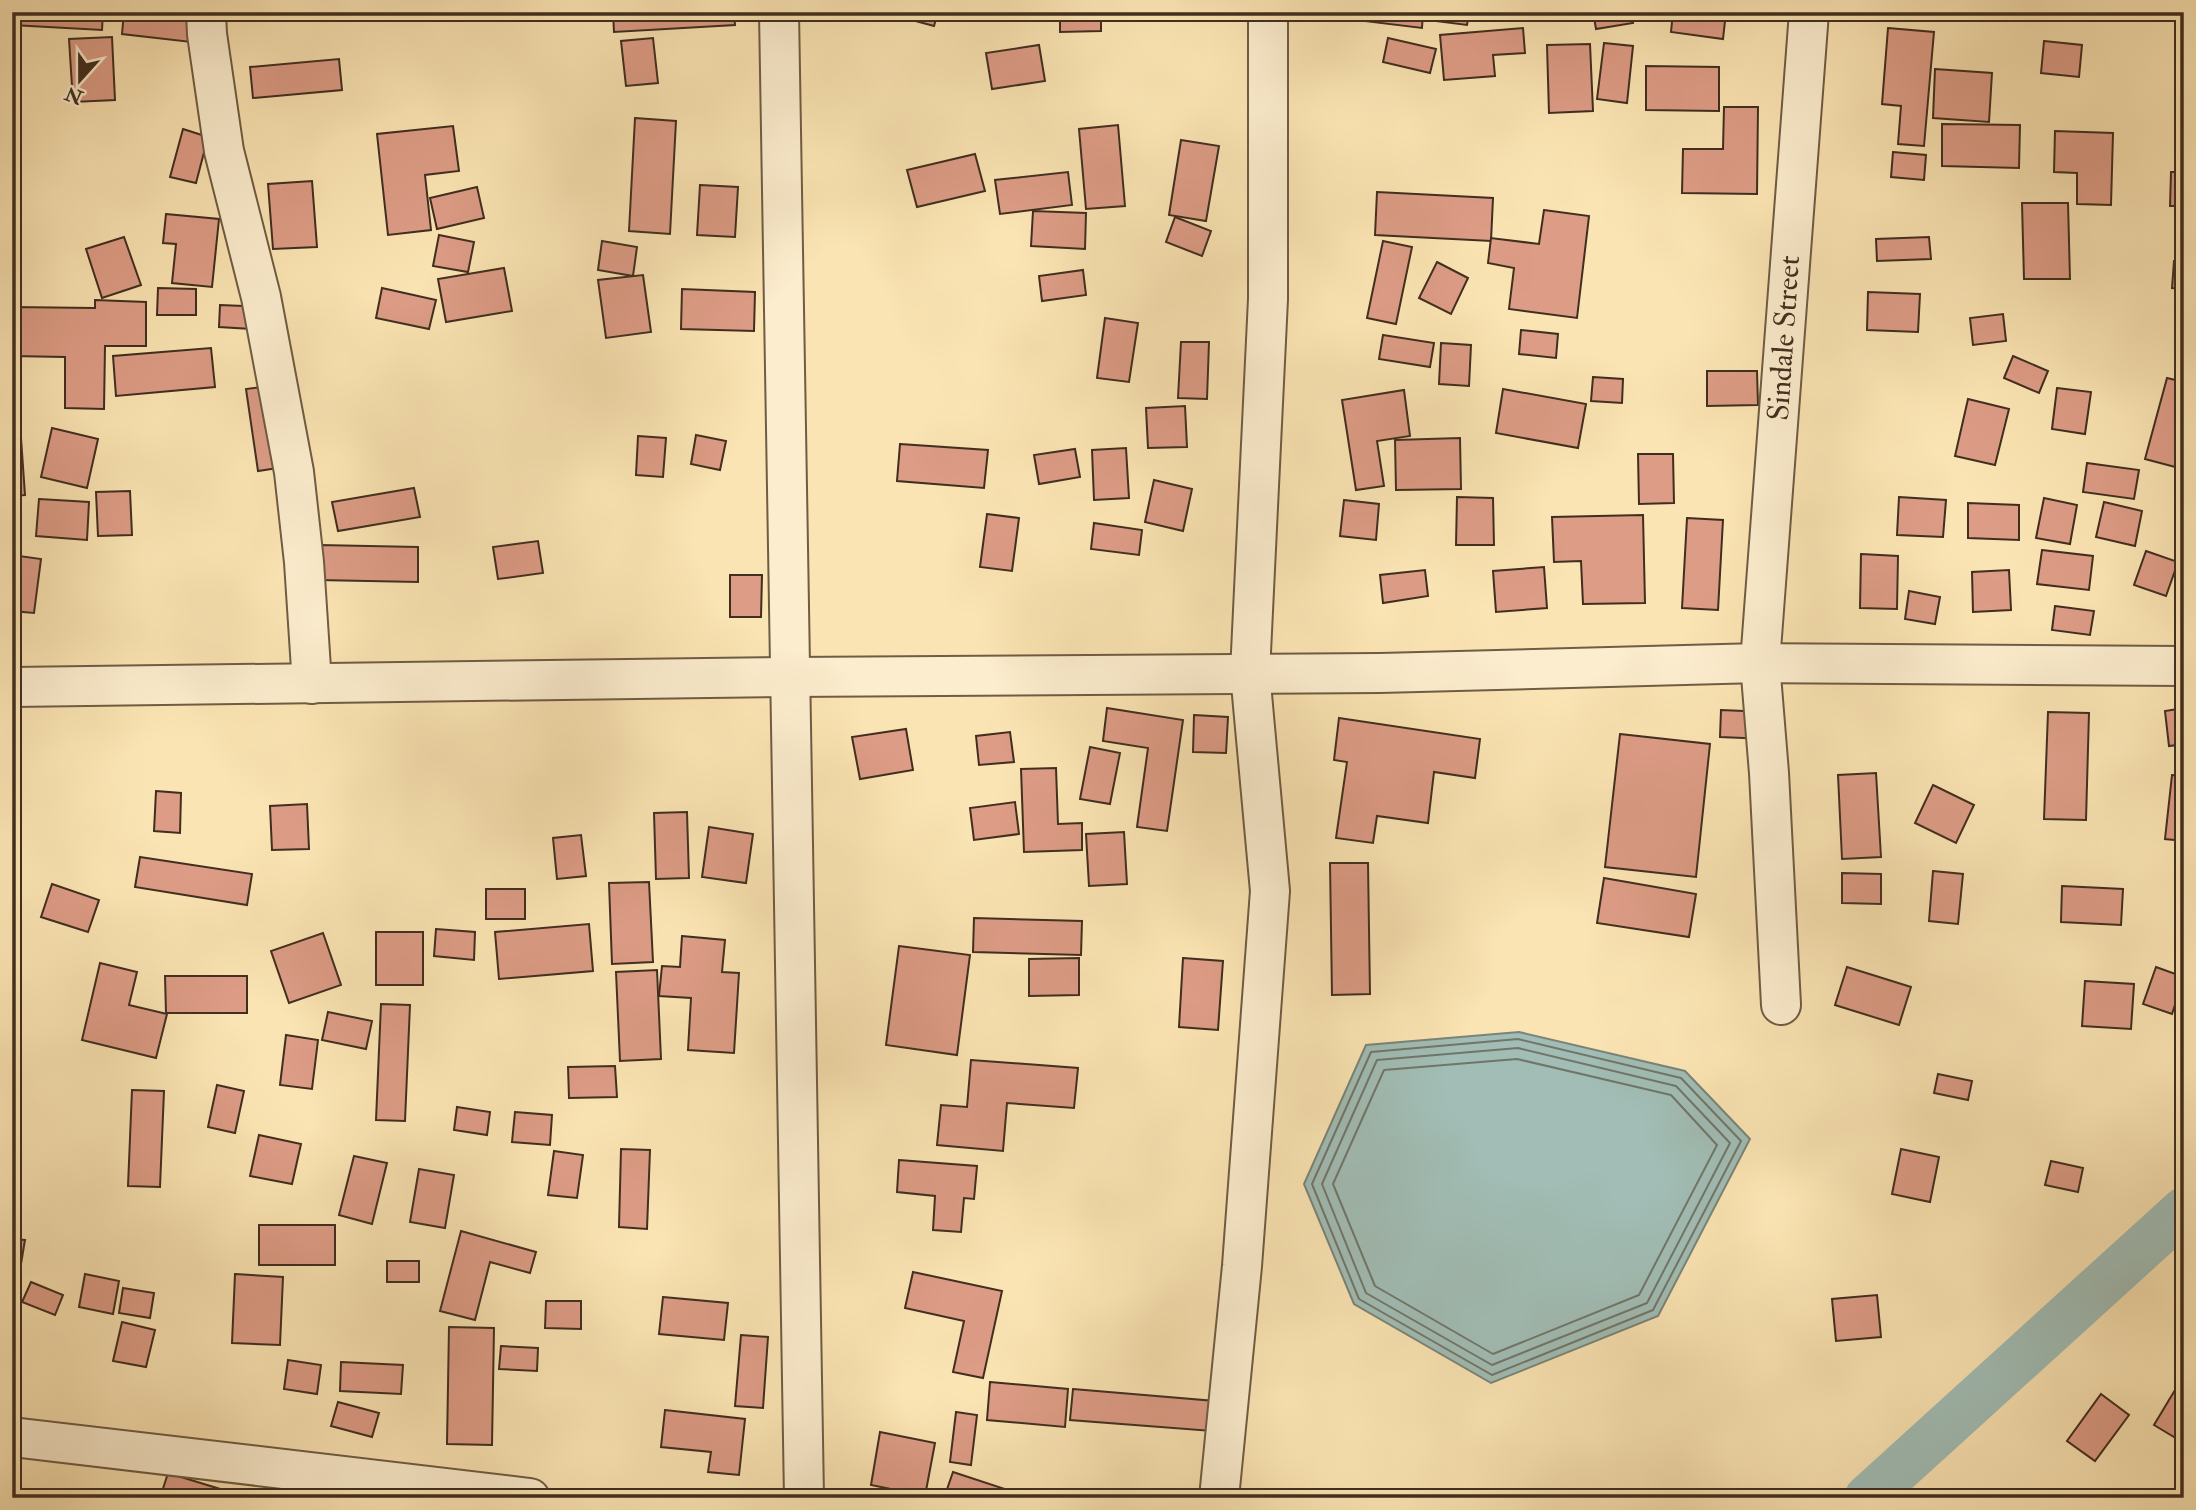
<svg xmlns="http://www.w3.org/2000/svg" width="2196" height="1510" font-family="'IM FELL Double Pica',serif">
  <rect width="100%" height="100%" fill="#fbe4b3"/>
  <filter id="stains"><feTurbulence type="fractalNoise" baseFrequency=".00286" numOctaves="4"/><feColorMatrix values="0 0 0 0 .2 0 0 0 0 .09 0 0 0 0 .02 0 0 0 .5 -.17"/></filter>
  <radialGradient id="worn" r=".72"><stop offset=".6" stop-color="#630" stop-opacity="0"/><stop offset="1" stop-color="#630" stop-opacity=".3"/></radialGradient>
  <path fill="#a1bdb5" stroke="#7a8479" stroke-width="2" d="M 1519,1032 L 1685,1071 L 1750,1139 L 1658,1316 L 1491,1383 L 1354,1304 L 1304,1184 L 1366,1045 Z"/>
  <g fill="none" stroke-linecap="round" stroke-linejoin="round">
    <g stroke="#70766a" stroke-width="2">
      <path d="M 1518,1039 L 1681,1078 L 1741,1141 L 1653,1310 L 1492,1375 L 1359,1299 L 1312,1184 L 1371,1052 Z"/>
      <path d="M 1518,1048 L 1676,1086 L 1730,1143 L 1647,1303 L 1492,1365 L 1366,1293 L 1322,1184 L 1377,1060 Z"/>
      <path d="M 1517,1059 L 1671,1095 L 1717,1145 L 1639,1295 L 1493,1354 L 1375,1286 L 1333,1184 L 1384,1070 Z"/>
    </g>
    <path stroke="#a1bdb5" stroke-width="46" d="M 1867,1498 L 2184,1210"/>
  </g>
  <g fill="#dd9c86" stroke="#402e1f" stroke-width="2">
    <path d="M 12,12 L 103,12 L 102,30 L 12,25 Z"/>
    <path d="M 124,12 L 194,12 L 191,42 L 122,34 Z"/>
    <path d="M 613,12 L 734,12 L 735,25 L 614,32 Z"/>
    <path d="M 882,12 L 938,12 L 934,26 Z"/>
    <path d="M 1060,12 L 1101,12 L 1101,31 L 1060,32 Z"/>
    <path d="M 1236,12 L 1236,17 L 1193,16 L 1193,14 L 1143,13 Z"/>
    <path d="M 1365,12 L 1423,12 L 1422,28 L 1364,21 Z"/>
    <path d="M 1436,12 L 1469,12 L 1467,25 L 1435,21 Z"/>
    <path d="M 1593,12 L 1631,12 L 1633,23 L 1596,29 Z"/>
    <path d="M 1673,12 L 1726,12 L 1723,39 L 1671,32 Z"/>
    <path d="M 1523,28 L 1525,53 L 1493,55 L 1495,76 L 1444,80 L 1440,35 Z"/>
    <path d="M 1888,28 L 1934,32 L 1924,146 L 1898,144 L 1901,106 L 1882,104 Z"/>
    <path d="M 112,37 L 115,100 L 73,102 L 69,39 Z"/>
    <path d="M 653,38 L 658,83 L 626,86 L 621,41 Z"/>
    <path d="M 1388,38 L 1436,49 L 1430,73 L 1383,62 Z"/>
    <path d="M 2044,41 L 2082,45 L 2079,77 L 2041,73 Z"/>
    <path d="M 1604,43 L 1633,46 L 1627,103 L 1597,99 Z"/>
    <path d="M 1590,44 L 1593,111 L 1549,113 L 1547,45 Z"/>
    <path d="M 1039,45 L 1045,81 L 992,89 L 986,53 Z"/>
    <path d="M 339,59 L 342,90 L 253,98 L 250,67 Z"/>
    <path d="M 1646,66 L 1719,67 L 1719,111 L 1646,110 Z"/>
    <path d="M 1935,69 L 1992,73 L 1989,122 L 1933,118 Z"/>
    <path d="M 1724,107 L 1758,107 L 1757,194 L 1682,193 L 1683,149 L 1723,149 Z"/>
    <path d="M 635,118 L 676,121 L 670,234 L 629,231 Z"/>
    <path d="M 1942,124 L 2020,125 L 2019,168 L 1942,166 Z"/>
    <path d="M 1118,125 L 1125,206 L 1086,209 L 1079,129 Z"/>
    <path d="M 453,126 L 459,171 L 425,175 L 431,230 L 388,235 L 377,134 Z"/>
    <path d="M 183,129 L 208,137 L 196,183 L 170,177 Z"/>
    <path d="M 2055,131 L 2113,133 L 2111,205 L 2077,204 L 2077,173 L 2054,172 Z"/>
    <path d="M 1181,140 L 1219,146 L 1206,221 L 1169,215 Z"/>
    <path d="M 1893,152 L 1926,155 L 1924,180 L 1891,177 Z"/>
    <path d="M 975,154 L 985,191 L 917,207 L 907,170 Z"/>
    <path d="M 1068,172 L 1072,205 L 1000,214 L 995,180 Z"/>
    <path d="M 2171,172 L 2184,172 L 2184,206 L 2170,206 Z"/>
    <path d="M 312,181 L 317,247 L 273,249 L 268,184 Z"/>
    <path d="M 700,185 L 738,187 L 735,237 L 697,235 Z"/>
    <path d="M 477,187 L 484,218 L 437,229 L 430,198 Z"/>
    <path d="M 1377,192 L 1493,198 L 1491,241 L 1375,235 Z"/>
    <path d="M 2022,203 L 2068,203 L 2070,279 L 2024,279 Z"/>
    <path d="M 1544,210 L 1589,216 L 1577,318 L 1509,309 L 1514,268 L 1488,263 L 1491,238 L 1539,244 Z"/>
    <path d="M 1033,211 L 1086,213 L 1085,249 L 1031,246 Z"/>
    <path d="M 166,214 L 219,219 L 212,287 L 172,283 L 176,244 L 163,243 Z"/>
    <path d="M 1175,217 L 1211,231 L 1202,256 L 1166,242 Z"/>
    <path d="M 439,235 L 474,242 L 468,272 L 433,266 Z"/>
    <path d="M 124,237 L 141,285 L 102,298 L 86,249 Z"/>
    <path d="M 1929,237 L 1931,259 L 1877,261 L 1876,239 Z"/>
    <path d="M 602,241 L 637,247 L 633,276 L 598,270 Z"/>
    <path d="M 1383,241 L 1412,247 L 1396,324 L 1367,318 Z"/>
    <path d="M 2174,261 L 2184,262 L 2184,289 L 2172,288 Z"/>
    <path d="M 1437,262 L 1468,278 L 1451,314 L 1419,298 Z"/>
    <path d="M 504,268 L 512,311 L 446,322 L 438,279 Z"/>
    <path d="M 1083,270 L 1086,295 L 1042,301 L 1039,276 Z"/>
    <path d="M 643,275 L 651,332 L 606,338 L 598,280 Z"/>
    <path d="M 158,288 L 196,289 L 196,315 L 157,315 Z"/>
    <path d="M 382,288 L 436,300 L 429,329 L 376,318 Z"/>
    <path d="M 682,289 L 755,292 L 754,331 L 681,329 Z"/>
    <path d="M 1868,292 L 1920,294 L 1918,332 L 1867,330 Z"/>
    <path d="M 95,300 L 146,302 L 146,346 L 105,346 L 104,409 L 65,408 L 65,357 L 12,356 L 12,307 L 95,308 Z"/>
    <path d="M 220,305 L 267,307 L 266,330 L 219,327 Z"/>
    <path d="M 2003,314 L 2006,341 L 1973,345 L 1970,318 Z"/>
    <path d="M 1105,318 L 1138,323 L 1129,382 L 1097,378 Z"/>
    <path d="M 1521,330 L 1558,334 L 1556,358 L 1519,354 Z"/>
    <path d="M 1383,335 L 1434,343 L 1430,367 L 1379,359 Z"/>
    <path d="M 1181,342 L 1209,342 L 1207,399 L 1178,398 Z"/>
    <path d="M 1441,343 L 1471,345 L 1469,386 L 1439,384 Z"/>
    <path d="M 211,348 L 215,387 L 116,396 L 113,356 Z"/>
    <path d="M 2013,356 L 2048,371 L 2039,393 L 2004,378 Z"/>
    <path d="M 1707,371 L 1757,371 L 1758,405 L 1707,406 Z"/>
    <path d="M 1593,377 L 1623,379 L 1622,403 L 1591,401 Z"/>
    <path d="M 2167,378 L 2184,382 L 2184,450 L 2179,468 L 2145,459 Z"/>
    <path d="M 279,385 L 291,466 L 258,471 L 246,389 Z"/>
    <path d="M 2057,388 L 2091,392 L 2085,434 L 2052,429 Z"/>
    <path d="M 1503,389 L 1586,404 L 1578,448 L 1496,433 Z"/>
    <path d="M 1404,390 L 1410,436 L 1377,441 L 1384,486 L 1356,490 L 1342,400 Z"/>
    <path d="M 1968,399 L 2009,409 L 1995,465 L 1955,456 Z"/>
    <path d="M 1185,406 L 1187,447 L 1148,448 L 1146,408 Z"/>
    <path d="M 52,428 L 98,439 L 87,488 L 41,477 Z"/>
    <path d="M 696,435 L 726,441 L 720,470 L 691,464 Z"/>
    <path d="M 638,436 L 666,438 L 663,477 L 636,475 Z"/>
    <path d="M 21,438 L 25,495 L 12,496 L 12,439 Z"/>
    <path d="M 1460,438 L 1461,489 L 1396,490 L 1395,440 Z"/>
    <path d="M 900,444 L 988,450 L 984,488 L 897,481 Z"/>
    <path d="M 1126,448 L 1129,498 L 1094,500 L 1092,450 Z"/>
    <path d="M 1075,449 L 1080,477 L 1039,484 L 1034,455 Z"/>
    <path d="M 1638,454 L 1673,454 L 1674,503 L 1639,504 Z"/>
    <path d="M 2087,463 L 2139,470 L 2134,499 L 2083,492 Z"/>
    <path d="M 1154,480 L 1192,489 L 1183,531 L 1145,522 Z"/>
    <path d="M 414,488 L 420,517 L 338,531 L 332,502 Z"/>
    <path d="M 130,491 L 132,535 L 98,536 L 96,492 Z"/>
    <path d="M 1457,497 L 1493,498 L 1494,545 L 1456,545 Z"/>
    <path d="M 1899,497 L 1946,500 L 1943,537 L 1897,535 Z"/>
    <path d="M 2044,498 L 2077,505 L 2070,544 L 2036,538 Z"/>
    <path d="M 39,499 L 89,502 L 87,540 L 36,536 Z"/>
    <path d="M 1344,500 L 1379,504 L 1376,540 L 1340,536 Z"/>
    <path d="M 2104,502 L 2142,511 L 2135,546 L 2096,537 Z"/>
    <path d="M 1968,503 L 2019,505 L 2019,540 L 1968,538 Z"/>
    <path d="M 987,514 L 1019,518 L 1012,571 L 980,567 Z"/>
    <path d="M 1643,515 L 1645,603 L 1583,604 L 1581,561 L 1554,562 L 1552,517 Z"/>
    <path d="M 1687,518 L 1723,520 L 1718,610 L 1682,608 Z"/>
    <path d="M 1094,523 L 1142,530 L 1139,555 L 1091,549 Z"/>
    <path d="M 538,541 L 543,573 L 498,579 L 493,547 Z"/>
    <path d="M 319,545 L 418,547 L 418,582 L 318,580 Z"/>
    <path d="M 2042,550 L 2093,556 L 2089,590 L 2037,584 Z"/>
    <path d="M 2146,551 L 2178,562 L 2166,596 L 2134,585 Z"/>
    <path d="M 1861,554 L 1898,556 L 1897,609 L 1860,608 Z"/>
    <path d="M 12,555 L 41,559 L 34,613 L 12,611 Z"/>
    <path d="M 1544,567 L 1547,608 L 1496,612 L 1493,571 Z"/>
    <path d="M 1425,570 L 1428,596 L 1383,603 L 1380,575 Z"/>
    <path d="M 2009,570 L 2011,610 L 1973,612 L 1972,572 Z"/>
    <path d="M 730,575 L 762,575 L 761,617 L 730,617 Z"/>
    <path d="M 1909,591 L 1940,597 L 1935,624 L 1905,619 Z"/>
    <path d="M 2055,606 L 2094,611 L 2090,635 L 2052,630 Z"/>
    <path d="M 1107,708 L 1183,720 L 1167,831 L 1137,827 L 1148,748 L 1103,741 Z"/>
    <path d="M 2184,708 L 2184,744 L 2169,746 L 2165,711 Z"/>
    <path d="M 1721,710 L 1767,712 L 1767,739 L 1720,737 Z"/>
    <path d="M 2048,712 L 2089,713 L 2086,820 L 2044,819 Z"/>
    <path d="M 1194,715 L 1228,717 L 1226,753 L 1193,752 Z"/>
    <path d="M 1339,718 L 1480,739 L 1475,778 L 1434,772 L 1428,823 L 1377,816 L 1373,843 L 1336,838 L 1347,762 L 1334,760 Z"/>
    <path d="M 906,729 L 913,770 L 860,779 L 852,737 Z"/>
    <path d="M 1010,732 L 1014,762 L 979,765 L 976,736 Z"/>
    <path d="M 1620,734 L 1710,744 L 1696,877 L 1605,867 Z"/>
    <path d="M 1090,747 L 1120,753 L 1110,804 L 1080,799 Z"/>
    <path d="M 1056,768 L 1058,824 L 1082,823 L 1082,850 L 1024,852 L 1021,769 Z"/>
    <path d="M 1876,773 L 1881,857 L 1842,859 L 1838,775 Z"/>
    <path d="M 2172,775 L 2184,776 L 2184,841 L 2165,839 Z"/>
    <path d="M 1933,785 L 1974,805 L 1956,843 L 1915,823 Z"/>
    <path d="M 156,791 L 181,793 L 180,833 L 154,831 Z"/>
    <path d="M 1015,802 L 1019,834 L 974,840 L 970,808 Z"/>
    <path d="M 307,804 L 309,849 L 272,850 L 270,806 Z"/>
    <path d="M 687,812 L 689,878 L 656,879 L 654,813 Z"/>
    <path d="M 709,827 L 753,834 L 746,883 L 702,877 Z"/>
    <path d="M 1124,832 L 1127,884 L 1089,886 L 1086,834 Z"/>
    <path d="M 581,835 L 586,876 L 557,879 L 553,838 Z"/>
    <path d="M 140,857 L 252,874 L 247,905 L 135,887 Z"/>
    <path d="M 1330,863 L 1368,863 L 1370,994 L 1332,995 Z"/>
    <path d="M 1933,871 L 1963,874 L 1958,924 L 1929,921 Z"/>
    <path d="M 1842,873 L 1881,874 L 1881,904 L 1842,903 Z"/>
    <path d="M 1604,878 L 1696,894 L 1689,937 L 1597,923 Z"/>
    <path d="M 649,882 L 653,962 L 612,964 L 609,883 Z"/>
    <path d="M 52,884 L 99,900 L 88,932 L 41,917 Z"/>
    <path d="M 2062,886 L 2123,889 L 2121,925 L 2061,922 Z"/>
    <rect x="486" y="889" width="39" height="30"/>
    <path d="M 974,918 L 1082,921 L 1081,955 L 973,952 Z"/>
    <path d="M 589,924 L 593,971 L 499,979 L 495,932 Z"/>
    <path d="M 436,929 L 475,932 L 474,960 L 434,956 Z"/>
    <rect x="376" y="932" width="47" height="53"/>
    <path d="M 323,933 L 341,985 L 289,1003 L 271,951 Z"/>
    <path d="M 682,936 L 725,940 L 722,972 L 739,973 L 734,1053 L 688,1050 L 691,998 L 659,996 L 662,966 L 680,967 Z"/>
    <path d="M 899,946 L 970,955 L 957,1055 L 886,1045 Z"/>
    <path d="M 1079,958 L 1079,995 L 1029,996 L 1029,959 Z"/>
    <path d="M 1183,958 L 1223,961 L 1218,1030 L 1179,1027 Z"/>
    <path d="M 100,963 L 137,972 L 129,1005 L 167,1014 L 156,1058 L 82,1040 Z"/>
    <path d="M 1847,967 L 1911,987 L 1899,1025 L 1835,1005 Z"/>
    <path d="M 2156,967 L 2184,977 L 2172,1014 L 2143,1004 Z"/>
    <path d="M 657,970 L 661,1059 L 620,1061 L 616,972 Z"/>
    <path d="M 165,976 L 247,976 L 247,1013 L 166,1013 Z"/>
    <path d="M 2085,981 L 2134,984 L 2131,1029 L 2082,1026 Z"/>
    <path d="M 381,1004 L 410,1005 L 405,1121 L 376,1120 Z"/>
    <path d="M 328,1012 L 372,1021 L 366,1049 L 322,1040 Z"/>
    <path d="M 286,1035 L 318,1040 L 312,1089 L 280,1085 Z"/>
    <path d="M 971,1060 L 1078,1068 L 1074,1108 L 1007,1103 L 1003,1151 L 937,1145 L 941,1105 L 967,1107 Z"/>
    <path d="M 615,1066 L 617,1097 L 569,1098 L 568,1067 Z"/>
    <path d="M 1938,1074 L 1972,1081 L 1968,1100 L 1934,1093 Z"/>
    <path d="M 217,1085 L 244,1091 L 235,1133 L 208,1127 Z"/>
    <path d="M 132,1090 L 164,1091 L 160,1187 L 128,1186 Z"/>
    <path d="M 457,1107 L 490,1112 L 487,1135 L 454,1130 Z"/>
    <path d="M 515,1112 L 552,1115 L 550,1145 L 512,1142 Z"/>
    <path d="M 259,1135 L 301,1144 L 292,1184 L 250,1176 Z"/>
    <path d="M 621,1149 L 650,1150 L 647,1229 L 619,1227 Z"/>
    <path d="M 1901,1149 L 1939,1157 L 1930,1202 L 1892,1194 Z"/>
    <path d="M 554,1151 L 583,1155 L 577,1198 L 548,1195 Z"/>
    <path d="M 354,1156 L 387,1163 L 372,1224 L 339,1215 Z"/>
    <path d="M 899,1160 L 977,1166 L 974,1199 L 964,1198 L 961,1232 L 933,1230 L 935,1196 L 897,1192 Z"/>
    <path d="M 2051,1161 L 2083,1168 L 2078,1192 L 2045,1185 Z"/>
    <path d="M 419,1169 L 454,1175 L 445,1228 L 410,1222 Z"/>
    <rect x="259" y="1225" width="76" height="40"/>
    <path d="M 461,1231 L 536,1252 L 530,1273 L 490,1262 L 475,1320 L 440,1311 Z"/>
    <path d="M 12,1239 L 25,1240 L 20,1270 L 12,1268 Z"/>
    <rect x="387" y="1261" width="32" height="21"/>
    <path d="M 913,1272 L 1002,1291 L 983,1378 L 953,1372 L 964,1321 L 905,1308 Z"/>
    <path d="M 85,1274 L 119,1281 L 113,1314 L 79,1307 Z"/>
    <path d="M 235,1274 L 283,1277 L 280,1345 L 232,1343 Z"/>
    <path d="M 31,1282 L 63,1295 L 55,1315 L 22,1302 Z"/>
    <path d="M 123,1288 L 154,1293 L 150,1318 L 119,1313 Z"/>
    <path d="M 1877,1295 L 1881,1337 L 1836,1341 L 1832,1299 Z"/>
    <path d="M 663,1297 L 728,1303 L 724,1340 L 659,1334 Z"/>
    <path d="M 546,1301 L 581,1301 L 581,1329 L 545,1328 Z"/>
    <path d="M 122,1322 L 155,1330 L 146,1367 L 113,1361 Z"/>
    <path d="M 449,1327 L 494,1328 L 492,1445 L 447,1444 Z"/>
    <path d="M 741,1335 L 768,1337 L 763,1408 L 735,1406 Z"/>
    <path d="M 501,1346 L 538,1348 L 537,1371 L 499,1369 Z"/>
    <path d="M 288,1360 L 321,1365 L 317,1394 L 284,1389 Z"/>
    <path d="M 341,1362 L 403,1365 L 401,1394 L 340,1391 Z"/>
    <path d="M 2184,1375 L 2184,1443 L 2154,1425 Z"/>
    <path d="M 990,1382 L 1068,1389 L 1065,1427 L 987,1420 Z"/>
    <path d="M 1073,1389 L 1215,1401 L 1212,1431 L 1070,1420 Z"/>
    <path d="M 2101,1394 L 2129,1415 L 2095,1461 L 2067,1441 Z"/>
    <path d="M 338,1402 L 379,1413 L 372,1437 L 331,1426 Z"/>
    <path d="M 665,1410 L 745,1419 L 739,1475 L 708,1472 L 711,1452 L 661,1447 Z"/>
    <path d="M 956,1412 L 977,1415 L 971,1465 L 950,1462 Z"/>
    <path d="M 880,1432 L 935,1443 L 925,1496 L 871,1485 Z"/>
    <path d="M 953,1472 L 1011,1491 L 1008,1498 L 944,1498 Z"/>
    <path d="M 168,1473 L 230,1492 L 229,1498 L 160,1498 Z"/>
  </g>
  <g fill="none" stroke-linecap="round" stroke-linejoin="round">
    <defs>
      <g id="minor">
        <path d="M 206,12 L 207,34 L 224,151 L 261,297 L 294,472 L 304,562 L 312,684"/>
        <path d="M 779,12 L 804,1498"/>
        <path d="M 12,687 L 790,677 L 1380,673 L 1760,663 L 2184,666"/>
        <path d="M 1781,1005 L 1769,773 L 1760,663 L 1809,12"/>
        <path d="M 12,1437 L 530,1498"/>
        <path d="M 1219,1498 L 1242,1266 L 1270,891 L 1250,673 L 1268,299 L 1268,12"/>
      </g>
    </defs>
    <use href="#minor" stroke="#6f5c44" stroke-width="42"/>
    <use href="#minor" stroke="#fcedce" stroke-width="38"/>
  </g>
  <g text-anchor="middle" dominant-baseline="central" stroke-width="5" stroke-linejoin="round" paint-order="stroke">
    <g font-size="30" fill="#402e1f" stroke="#fcedce">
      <text transform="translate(1784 338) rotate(-86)">Sindale Street</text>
    </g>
  </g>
  <rect width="2196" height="1510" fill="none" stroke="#fbe4b3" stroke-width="42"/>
  <rect x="14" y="14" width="2168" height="1482" fill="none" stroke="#402e1f" stroke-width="3.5"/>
  <rect x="21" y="21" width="2154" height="1468" fill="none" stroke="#402e1f" stroke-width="2"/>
  <g transform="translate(80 80) rotate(201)" stroke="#fcedce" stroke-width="5" paint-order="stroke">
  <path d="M0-5L12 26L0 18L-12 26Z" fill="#402e1f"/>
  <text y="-10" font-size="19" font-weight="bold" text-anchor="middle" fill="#402e1f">N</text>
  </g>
  <rect width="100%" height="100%" filter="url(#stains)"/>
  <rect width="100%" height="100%" fill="url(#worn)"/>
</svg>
